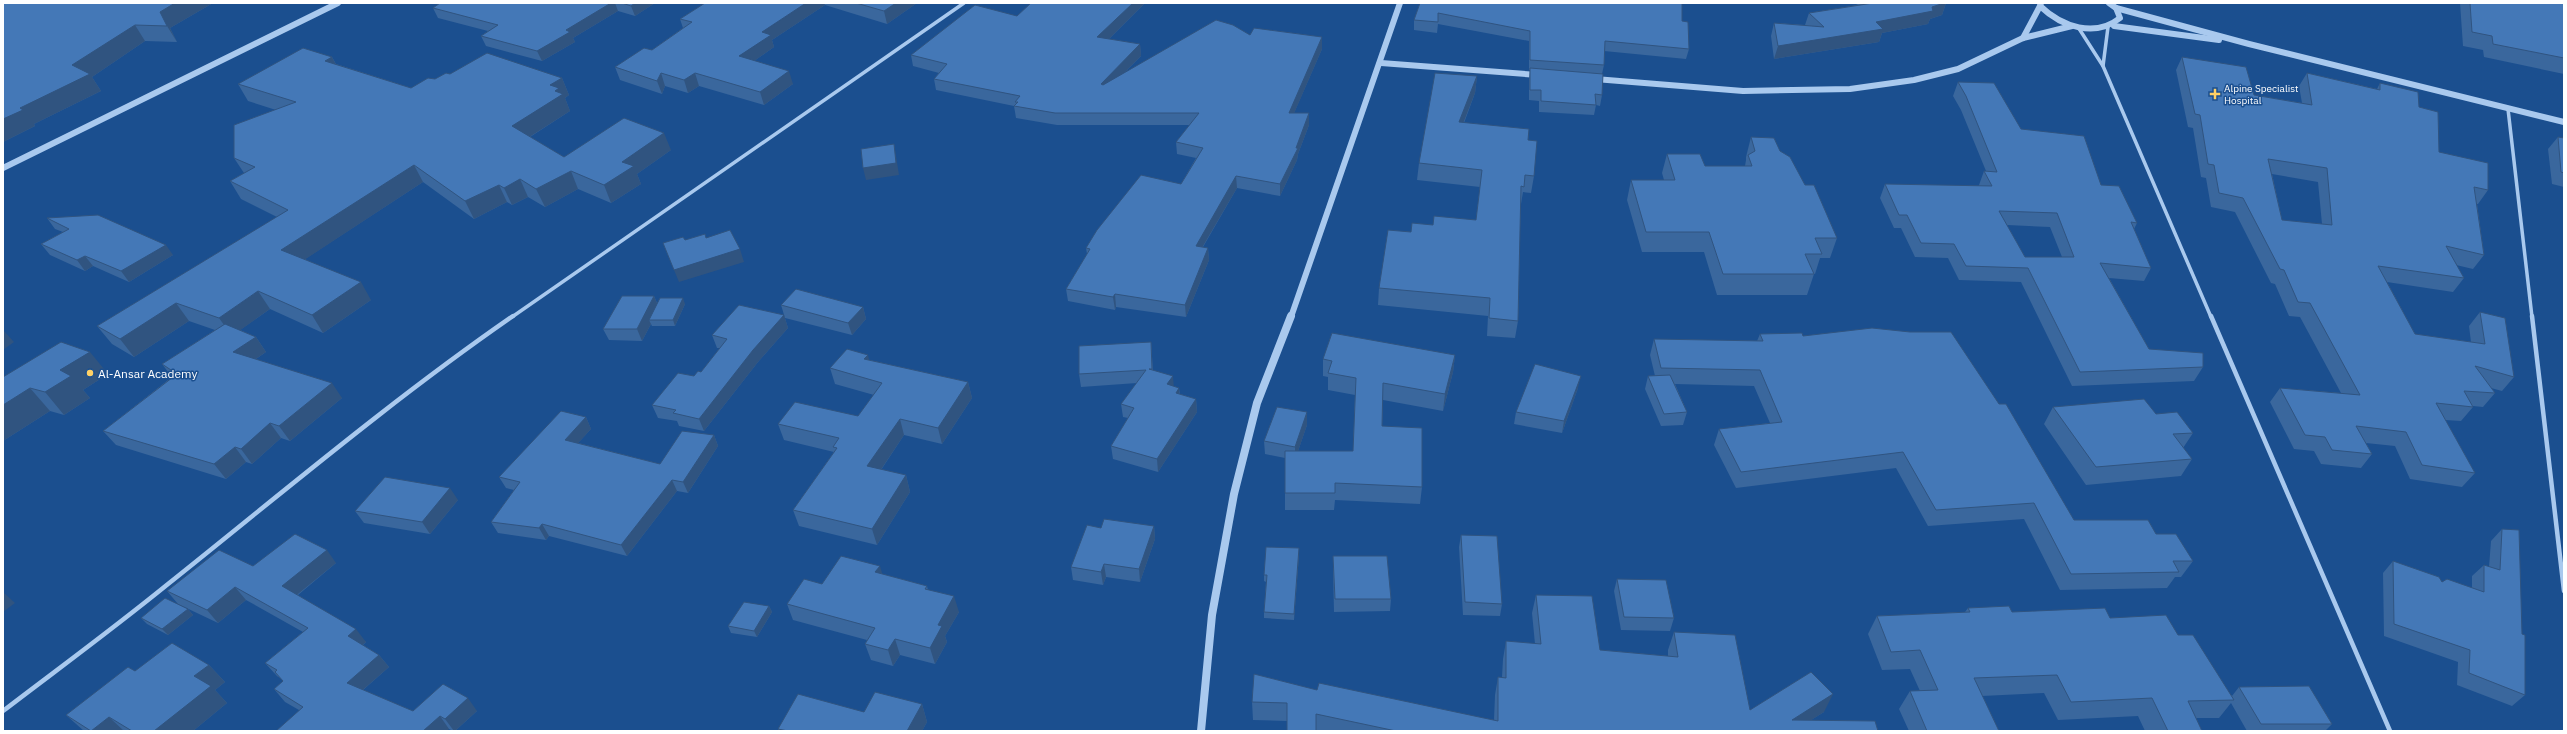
<svg xmlns="http://www.w3.org/2000/svg" width="2567" height="734" font-family="'IBM Plex Sans',sans-serif">
  <rect width="100%" height="100%" fill="#1b4f8f"/>
  <g fill="none" stroke-linecap="round" stroke-linejoin="round">
    <g stroke="#a9c9ee" stroke-width="3.5">
      <path d="M 2078,27 L 2103,66 L 2211,317"/>
      <path d="M 2103,66 L 2108,27"/>
      <path d="M 2508,109 L 2532,317"/>
      <path d="M 512,317 L 964,3"/>
    </g>
    <g stroke="#a9c9ee" stroke-width="4.5">
      <path d="M 2211,316 L 2390,731"/>
      <path d="M 2532,316 L 2564,591"/>
      <path d="M 3,711 C 58,669 114,628 168,584 C 282,493 393,399 513,316"/>
    </g>
    <g stroke="#a9c9ee" stroke-width="6">
      <path d="M 2041,3 L 2040,6 C 2062,27 2095,38 2120,18 L 2116,8 L 2109,3"/>
      <path d="M 2116,8 L 2249,44 L 2564,122"/>
      <path d="M 2114,26 L 2219,40"/>
      <path d="M 2023,38 L 2040,6"/>
      <path d="M 1381,63 L 1538,75"/>
      <path d="M 1595,79 L 1743,91 L 1850,89 L 1914,80 L 1958,69 L 2023,38 L 2072,26"/>
      <path d="M 3,168 L 338,3"/>
      <path d="M 1291,317 L 1400,3"/>
    </g>
    <path stroke="#a9c9ee" stroke-width="8" d="M 1201,731 L 1212,615 L 1234,494 L 1257,403 L 1291,316"/>
  </g>
  <g fill="#3a679d" fill-rule="evenodd">
    <path d="M 3,3 L 213,3 L 170,28 L 177,42 L 145,41 L 92,77 L 101,91 L 34,124 L 35,126 L 3,142 Z"/>
    <path d="M 440,3 L 655,3 L 635,16 L 618,11 L 573,38 L 575,42 L 542,61 L 486,46 L 481,36 L 488,31 L 438,18 L 433,8 Z"/>
    <path d="M 705,3 L 917,3 L 887,24 L 825,5 L 772,40 L 774,47 L 754,61 L 793,84 L 764,105 L 699,86 L 688,93 L 665,86 L 662,94 L 620,80 L 615,67 L 652,50 L 683,28 L 680,19 Z"/>
    <path d="M 1031,3 L 1145,3 L 1109,39 L 1140,44 L 1141,56 L 1124,73 L 1250,35 L 1322,37 L 1322,49 L 1294,113 L 1309,113 L 1309,125 L 1298,154 L 1297,160 L 1280,196 L 1237,188 L 1203,247 L 1208,248 L 1209,260 L 1186,317 L 1116,307 L 1115,310 L 1068,301 L 1066,289 L 1087,254 L 1086,248 L 1181,184 L 1196,158 L 1177,154 L 1176,142 L 1190,125 L 1057,125 L 1016,118 L 1014,106 L 936,90 L 934,79 L 939,73 L 913,66 L 911,55 L 1017,16 Z"/>
    <path d="M 1420,3 L 1682,21 L 1689,49 L 1686,59 L 1604,51 L 1604,65 L 1602,74 L 1602,95 L 1600,106 L 1596,105 L 1594,115 L 1539,112 L 1539,101 L 1529,100 L 1529,79 L 1530,70 L 1529,70 L 1529,41 L 1438,24 L 1437,33 L 1414,30 L 1414,20 Z"/>
    <path d="M 1854,3 L 1946,3 L 1942,15 L 1930,19 L 1928,24 L 1882,33 L 1879,42 L 1774,59 L 1771,36 L 1774,23 L 1805,25 L 1809,13 L 1858,5 Z"/>
    <path d="M 2460,3 L 2564,3 L 2564,74 L 2484,57 L 2483,50 L 2463,46 Z"/>
    <path d="M 332,57 L 336,64 L 411,88 L 450,74 L 562,78 L 569,95 L 565,98 L 570,111 L 530,137 L 564,157 L 671,150 L 637,174 L 641,184 L 611,203 L 578,189 L 545,207 L 528,197 L 512,205 L 507,202 L 474,219 L 423,182 L 305,259 L 371,300 L 323,333 L 270,309 L 240,330 L 256,337 L 266,352 L 256,359 L 342,398 L 290,441 L 281,438 L 252,464 L 246,462 L 226,479 L 116,445 L 103,431 L 172,377 L 162,364 L 215,330 L 189,321 L 134,357 L 112,344 L 97,326 L 277,217 L 241,199 L 230,181 L 244,173 L 234,158 L 276,110 L 248,101 L 238,84 Z"/>
    <path d="M 2182,57 L 2254,95 L 2302,103 L 2299,86 L 2307,73 L 2377,89 L 2380,83 L 2419,107 L 2439,152 L 2488,190 L 2478,204 L 2477,204 L 2484,255 L 2473,269 L 2456,265 L 2464,278 L 2453,292 L 2387,282 L 2415,334 L 2471,342 L 2469,326 L 2480,312 L 2514,377 L 2502,391 L 2491,388 L 2495,393 L 2483,407 L 2473,406 L 2473,407 L 2461,421 L 2445,420 L 2475,473 L 2462,487 L 2410,479 L 2395,446 L 2366,443 L 2372,454 L 2361,468 L 2321,464 L 2314,451 L 2294,449 L 2270,402 L 2280,388 L 2341,393 L 2300,317 L 2289,316 L 2275,284 L 2271,283 L 2235,212 L 2211,207 L 2206,178 L 2201,177 L 2193,128 L 2188,127 L 2176,70 ZM 2272,174 L 2318,182 L 2322,224 L 2282,220 Z"/>
    <path d="M 1477,76 L 1475,93 L 1464,123 L 1528,140 L 1534,176 L 1531,193 L 1523,192 L 1521,204 L 1520,204 L 1518,321 L 1515,338 L 1487,336 L 1488,316 L 1378,305 L 1379,288 L 1411,232 L 1433,225 L 1476,220 L 1480,187 L 1417,180 L 1419,163 Z"/>
    <path d="M 1958,82 L 2021,129 L 2101,185 L 2137,223 L 2134,229 L 2151,268 L 2144,281 L 2109,278 L 2149,349 L 2203,367 L 2194,381 L 2072,386 L 2021,282 L 1959,280 L 1948,258 L 1915,257 L 1901,228 L 1894,228 L 1880,198 L 1885,184 L 1979,186 L 1979,185 L 1984,171 L 1986,171 L 1961,110 L 1953,96 ZM 2007,225 L 2050,227 L 2062,257 L 2025,257 Z"/>
    <path d="M 1751,137 L 1780,151 L 1805,185 L 1837,238 L 1830,258 L 1820,258 L 1815,274 L 1814,274 L 1807,295 L 1717,295 L 1704,252 L 1642,252 L 1627,200 L 1631,180 L 1664,180 L 1662,173 L 1667,154 L 1705,166 L 1745,166 L 1746,160 L 1746,157 Z"/>
    <path d="M 2558,137 L 2564,138 L 2564,187 L 2552,184 L 2548,149 Z"/>
    <path d="M 47,218 L 173,255 L 129,282 L 93,266 L 85,271 L 50,255 L 41,244 L 63,232 L 55,229 Z"/>
    <path d="M 654,296 L 657,303 L 685,304 L 675,326 L 652,326 L 651,324 L 642,341 L 609,340 L 603,329 Z"/>
    <path d="M 781,305 L 863,307 L 866,319 L 852,335 L 785,318 Z"/>
    <path d="M 784,315 L 788,328 L 758,362 L 704,431 L 679,426 L 677,421 L 658,418 L 652,405 L 701,372 L 720,348 L 717,348 L 712,335 Z"/>
    <path d="M 1760,334 L 1803,336 L 2074,520 L 2156,534 L 2193,561 L 2181,577 L 2175,577 L 2167,588 L 2060,590 L 2024,519 L 1928,526 L 1896,468 L 1736,488 L 1714,445 L 1719,429 L 1770,423 L 1754,386 L 1675,384 L 1687,412 L 1683,425 L 1661,426 L 1645,389 L 1648,376 L 1655,376 L 1650,355 L 1654,339 L 1757,341 Z"/>
    <path d="M 1151,342 L 1153,371 L 1173,386 L 1179,388 L 1180,394 L 1196,399 L 1197,412 L 1158,472 L 1113,459 L 1111,446 L 1128,418 L 1123,417 L 1121,404 L 1137,383 L 1081,387 L 1079,374 Z"/>
    <path d="M 1455,355 L 1453,372 L 1443,411 L 1383,400 L 1382,426 L 1422,487 L 1420,504 L 1335,500 L 1334,510 L 1285,510 L 1285,458 L 1265,454 L 1264,441 L 1307,412 L 1307,425 L 1298,451 L 1353,451 L 1355,395 L 1328,390 L 1328,377 L 1323,376 L 1323,359 Z"/>
    <path d="M 869,360 L 968,382 L 972,398 L 942,444 L 904,435 L 881,470 L 906,475 L 910,492 L 877,545 L 799,526 L 793,510 L 834,452 L 784,440 L 778,424 L 858,416 L 874,395 L 835,384 L 830,368 Z"/>
    <path d="M 108,374 L 83,390 L 90,398 L 64,415 L 50,411 L 3,441 L 3,377 Z"/>
    <path d="M 1578,388 L 1562,433 L 1514,424 L 1516,412 Z"/>
    <path d="M 2053,407 L 2156,414 L 2193,433 L 2183,448 L 2192,459 L 2181,476 L 2086,485 L 2044,424 Z"/>
    <path d="M 586,417 L 591,429 L 578,443 L 660,464 L 714,435 L 718,446 L 688,493 L 677,491 L 627,556 L 549,536 L 546,540 L 498,533 L 491,522 L 514,490 L 506,488 L 499,477 Z"/>
    <path d="M 458,500 L 430,534 L 364,523 L 355,511 Z"/>
    <path d="M 1154,526 L 1155,539 L 1140,582 L 1106,577 L 1103,585 L 1073,580 L 1071,567 L 1101,528 Z"/>
    <path d="M 2502,529 L 2522,634 L 2525,695 L 2512,706 L 2457,685 L 2458,662 L 2384,636 L 2383,573 L 2393,561 L 2442,582 L 2472,588 L 2472,576 L 2484,565 L 2489,567 L 2491,541 Z"/>
    <path d="M 1461,535 L 1502,604 L 1500,616 L 1463,615 L 1459,547 Z"/>
    <path d="M 1299,555 L 1294,620 L 1264,618 L 1264,612 L 1266,582 L 1264,581 L 1264,575 Z"/>
    <path d="M 1333,556 L 1391,599 L 1390,611 L 1334,612 L 1333,569 Z"/>
    <path d="M 336,563 L 298,595 L 366,642 L 363,645 L 379,655 L 389,667 L 363,690 L 413,711 L 477,711 L 455,731 L 453,731 L 449,729 L 299,710 L 285,702 L 274,689 L 283,681 L 280,678 L 277,676 L 265,663 L 303,632 L 246,600 L 218,623 L 178,604 L 167,591 L 253,566 Z"/>
    <path d="M 882,574 L 927,586 L 928,590 L 959,612 L 945,636 L 947,642 L 935,664 L 900,655 L 893,666 L 871,660 L 865,644 L 867,640 L 793,620 L 787,604 L 822,584 Z"/>
    <path d="M 1617,579 L 1674,618 L 1670,631 L 1621,630 L 1614,591 Z"/>
    <path d="M 1536,595 L 1600,650 L 1668,656 L 1668,650 L 1674,632 L 1750,710 L 1824,712 L 1811,720 L 1878,731 L 1287,731 L 1287,721 L 1253,720 L 1252,702 L 1317,690 L 1494,720 L 1495,695 L 1498,677 L 1502,677 L 1503,659 L 1506,641 L 1535,644 L 1532,613 Z"/>
    <path d="M 769,606 L 772,612 L 757,637 L 731,633 L 728,626 Z"/>
    <path d="M 1968,608 L 2012,612 L 2110,618 L 2178,635 L 2232,696 L 2239,687 L 2332,724 L 2325,731 L 2247,731 L 2231,703 L 2219,718 L 2196,718 L 2202,731 L 2145,731 L 2138,716 L 2058,720 L 2044,693 L 1982,696 L 1999,731 L 1909,731 L 1899,709 L 1910,691 L 1920,691 L 1910,669 L 1882,670 L 1868,634 L 1877,616 L 1965,612 Z"/>
    <path d="M 188,609 L 193,615 L 168,635 L 147,624 L 141,618 Z"/>
    <path d="M 209,665 L 225,682 L 215,690 L 227,703 L 193,731 L 84,731 L 66,715 Z"/>
    <path d="M 922,704 L 927,722 L 922,731 L 779,731 L 778,729 L 864,712 Z"/>
  </g>
  <g fill="#305480">
    <path d="M 175,3 L 213,3 L 170,28 L 177,42 L 167,26 L 160,12 Z"/>
    <path d="M 611,3 L 615,3 L 618,11 L 573,38 L 575,42 L 542,61 L 537,51 L 566,30 Z"/>
    <path d="M 635,3 L 655,3 L 635,16 L 631,6 Z"/>
    <path d="M 806,3 L 824,3 L 825,5 L 772,40 L 774,47 L 743,69 L 739,56 L 762,32 Z"/>
    <path d="M 896,3 L 917,3 L 887,24 L 884,11 Z"/>
    <path d="M 1133,3 L 1145,3 L 1099,49 L 1097,37 Z"/>
    <path d="M 1944,3 L 1946,3 L 1942,15 L 1930,19 L 1928,24 L 1882,33 L 1879,42 L 1774,59 L 1778,46 L 1932,7 Z"/>
    <path d="M 135,25 L 145,41 L 92,77 L 101,91 L 34,124 L 35,126 L 3,142 L 3,119 L 72,65 Z"/>
    <path d="M 1322,37 L 1322,49 L 1289,125 L 1289,113 Z"/>
    <path d="M 1140,44 L 1141,56 L 1102,95 L 1101,84 Z"/>
    <path d="M 332,57 L 341,74 L 325,61 Z"/>
    <path d="M 789,71 L 793,84 L 764,105 L 760,92 Z"/>
    <path d="M 661,73 L 665,86 L 662,94 L 657,81 Z"/>
    <path d="M 695,73 L 699,86 L 688,93 L 684,80 Z"/>
    <path d="M 1477,76 L 1475,93 L 1457,139 L 1459,122 Z"/>
    <path d="M 562,78 L 569,95 L 565,98 L 570,111 L 520,143 L 512,126 L 550,85 Z"/>
    <path d="M 1309,113 L 1309,125 L 1298,154 L 1297,160 L 1280,196 L 1280,184 L 1296,148 Z"/>
    <path d="M 664,133 L 671,150 L 637,174 L 641,184 L 611,203 L 604,185 L 622,162 Z"/>
    <path d="M 894,144 L 896,156 L 899,175 L 866,180 L 863,168 Z"/>
    <path d="M 414,165 L 423,182 L 292,268 L 281,250 Z"/>
    <path d="M 571,171 L 578,189 L 545,207 L 536,189 Z"/>
    <path d="M 1236,176 L 1237,188 L 1196,258 L 1196,246 Z"/>
    <path d="M 520,179 L 528,197 L 512,205 L 504,188 Z"/>
    <path d="M 499,185 L 507,202 L 474,219 L 465,201 Z"/>
    <path d="M 166,245 L 173,255 L 129,282 L 121,271 Z"/>
    <path d="M 1208,248 L 1209,260 L 1186,317 L 1185,305 Z"/>
    <path d="M 740,249 L 744,262 L 679,282 L 674,270 Z"/>
    <path d="M 85,256 L 93,266 L 85,271 L 77,260 Z"/>
    <path d="M 361,282 L 371,300 L 323,333 L 312,315 Z"/>
    <path d="M 258,291 L 270,309 L 232,336 L 219,318 Z"/>
    <path d="M 1115,294 L 1116,307 L 1115,310 L 1113,297 Z"/>
    <path d="M 654,296 L 659,308 L 649,320 L 651,324 L 642,341 L 637,329 Z"/>
    <path d="M 683,298 L 685,304 L 675,326 L 673,320 Z"/>
    <path d="M 176,303 L 189,321 L 134,357 L 120,339 Z"/>
    <path d="M 863,307 L 866,319 L 852,335 L 848,323 Z"/>
    <path d="M 784,315 L 788,328 L 758,362 L 704,431 L 699,419 L 753,350 Z"/>
    <path d="M 3,331 L 4,331 L 14,342 L 3,350 Z"/>
    <path d="M 256,337 L 266,352 L 244,367 L 233,352 Z"/>
    <path d="M 90,352 L 108,374 L 83,390 L 90,398 L 64,415 L 45,392 L 60,370 Z"/>
    <path d="M 868,355 L 872,371 L 864,359 Z"/>
    <path d="M 1455,355 L 1453,372 L 1443,411 L 1445,394 Z"/>
    <path d="M 1173,376 L 1174,389 L 1167,384 Z"/>
    <path d="M 1581,376 L 1578,388 L 1562,433 L 1564,421 Z"/>
    <path d="M 968,382 L 972,398 L 942,444 L 938,428 Z"/>
    <path d="M 332,383 L 342,398 L 290,441 L 279,426 Z"/>
    <path d="M 30,388 L 50,411 L 3,441 L 3,405 Z"/>
    <path d="M 1179,388 L 1180,400 L 1176,393 Z"/>
    <path d="M 1196,399 L 1197,412 L 1158,472 L 1157,459 Z"/>
    <path d="M 1307,412 L 1307,425 L 1295,460 L 1295,447 Z"/>
    <path d="M 586,417 L 591,429 L 571,451 L 565,440 Z"/>
    <path d="M 900,419 L 904,435 L 872,483 L 867,466 Z"/>
    <path d="M 270,423 L 281,438 L 252,464 L 241,449 Z"/>
    <path d="M 714,435 L 718,446 L 688,493 L 683,482 Z"/>
    <path d="M 235,447 L 246,462 L 226,479 L 214,464 Z"/>
    <path d="M 906,475 L 910,492 L 877,545 L 872,529 Z"/>
    <path d="M 672,480 L 677,491 L 627,556 L 621,545 Z"/>
    <path d="M 450,488 L 458,500 L 430,534 L 422,522 Z"/>
    <path d="M 542,524 L 549,536 L 546,540 L 539,528 Z"/>
    <path d="M 1154,526 L 1155,539 L 1140,582 L 1139,569 Z"/>
    <path d="M 1299,548 L 1299,555 L 1294,620 L 1294,614 Z"/>
    <path d="M 327,550 L 336,563 L 293,598 L 282,586 Z"/>
    <path d="M 1104,564 L 1106,577 L 1103,585 L 1101,572 Z"/>
    <path d="M 880,566 L 885,583 L 875,572 Z"/>
    <path d="M 235,587 L 246,600 L 218,623 L 207,610 Z"/>
    <path d="M 3,592 L 15,603 L 3,612 Z"/>
    <path d="M 954,596 L 959,612 L 945,636 L 947,642 L 935,664 L 930,648 L 938,625 Z"/>
    <path d="M 769,606 L 772,612 L 757,637 L 754,631 Z"/>
    <path d="M 188,609 L 193,615 L 168,635 L 162,629 Z"/>
    <path d="M 356,629 L 366,642 L 358,649 L 348,636 Z"/>
    <path d="M 895,639 L 900,655 L 893,666 L 888,650 Z"/>
    <path d="M 379,655 L 389,667 L 357,695 L 347,683 Z"/>
    <path d="M 209,665 L 225,682 L 215,690 L 227,703 L 193,731 L 154,731 L 194,676 Z"/>
    <path d="M 1833,694 L 1824,712 L 1794,731 L 1792,720 Z"/>
    <path d="M 468,698 L 477,711 L 455,731 L 454,731 L 445,719 Z"/>
    <path d="M 922,704 L 927,722 L 922,731 L 907,731 Z"/>
    <path d="M 440,716 L 449,729 L 447,731 L 423,731 Z"/>
    <path d="M 109,717 L 124,731 L 91,731 Z"/>
  </g>
  <g fill="#4478b7" stroke="#305480" fill-rule="evenodd">
    <path d="M 3,3 L 175,3 L 160,12 L 167,26 L 135,25 L 72,65 L 90,74 L 20,108 L 23,110 L 3,119 Z"/>
    <path d="M 440,3 L 611,3 L 566,30 L 570,32 L 537,51 L 481,36 L 498,25 L 433,8 Z"/>
    <path d="M 622,3 L 635,3 L 631,6 Z"/>
    <path d="M 705,3 L 806,3 L 762,32 L 771,35 L 739,56 L 789,71 L 760,92 L 695,73 L 684,80 L 661,73 L 657,81 L 615,67 L 644,48 L 652,50 L 692,22 L 680,19 Z"/>
    <path d="M 856,3 L 896,3 L 884,11 Z"/>
    <path d="M 1031,3 L 1133,3 L 1097,37 L 1140,44 L 1101,84 L 1103,85 L 1216,20 L 1233,25 L 1250,35 L 1254,28 L 1322,37 L 1289,113 L 1309,113 L 1296,148 L 1298,148 L 1280,184 L 1236,176 L 1196,246 L 1208,248 L 1185,305 L 1115,294 L 1113,297 L 1066,289 L 1090,249 L 1086,248 L 1097,230 L 1141,175 L 1181,184 L 1203,148 L 1176,142 L 1199,113 L 1055,113 L 1014,106 L 1018,102 L 1015,102 L 1020,96 L 934,79 L 947,64 L 911,55 L 975,5 L 1017,16 Z"/>
    <path d="M 1420,3 L 1682,3 L 1682,21 L 1688,22 L 1689,49 L 1605,41 L 1604,65 L 1530,60 L 1530,31 L 1438,13 L 1438,22 L 1414,20 Z"/>
    <path d="M 1873,3 L 1944,3 L 1932,7 L 1933,11 L 1876,22 L 1883,29 L 1778,46 L 1774,23 L 1824,27 L 1809,13 Z"/>
    <path d="M 2470,3 L 2564,3 L 2564,58 L 2493,44 L 2492,36 L 2472,32 Z"/>
    <path d="M 303,48 L 332,57 L 325,61 L 411,88 L 428,78 L 435,79 L 446,73 L 450,74 L 487,53 L 562,78 L 550,85 L 559,88 L 555,91 L 563,94 L 512,126 L 564,157 L 624,118 L 664,133 L 622,162 L 634,166 L 604,185 L 571,171 L 536,189 L 520,179 L 504,188 L 499,185 L 465,201 L 414,165 L 281,250 L 361,282 L 312,315 L 258,291 L 219,318 L 176,303 L 120,339 L 97,326 L 288,210 L 230,181 L 255,167 L 234,158 L 234,125 L 296,102 L 238,84 Z"/>
    <path d="M 2182,57 L 2246,67 L 2254,95 L 2312,105 L 2307,73 L 2380,90 L 2380,83 L 2418,92 L 2419,107 L 2438,112 L 2439,152 L 2488,163 L 2488,190 L 2474,187 L 2484,255 L 2446,246 L 2464,278 L 2378,266 L 2415,334 L 2485,344 L 2480,312 L 2505,318 L 2514,377 L 2475,366 L 2495,393 L 2464,391 L 2473,407 L 2436,403 L 2475,473 L 2422,465 L 2406,432 L 2356,426 L 2372,454 L 2332,450 L 2325,437 L 2305,435 L 2280,388 L 2360,395 L 2310,303 L 2298,302 L 2284,270 L 2280,269 L 2243,198 L 2219,193 L 2214,165 L 2208,164 L 2200,115 L 2195,114 ZM 2268,159 L 2327,168 L 2332,225 L 2282,220 Z"/>
    <path d="M 1530,68 L 1603,74 L 1602,95 L 1595,94 L 1596,105 L 1541,101 L 1541,90 L 1530,90 Z"/>
    <path d="M 1435,73 L 1477,76 L 1459,122 L 1529,129 L 1528,140 L 1537,141 L 1534,176 L 1525,175 L 1524,187 L 1521,186 L 1518,321 L 1489,318 L 1490,298 L 1379,288 L 1388,230 L 1411,232 L 1412,223 L 1433,225 L 1434,216 L 1476,220 L 1482,170 L 1419,163 Z"/>
    <path d="M 1958,82 L 1994,83 L 2021,129 L 2084,136 L 2101,185 L 2119,186 L 2137,223 L 2131,222 L 2151,268 L 2100,263 L 2149,349 L 2203,353 L 2203,367 L 2080,372 L 2028,268 L 1966,266 L 1954,244 L 1921,243 L 1907,215 L 1899,215 L 1885,184 L 1992,186 L 1984,171 L 1997,172 L 1966,96 ZM 1999,211 L 2057,213 L 2074,257 L 2025,257 Z"/>
    <path d="M 1751,137 L 1774,138 L 1780,151 L 1790,157 L 1805,185 L 1814,185 L 1837,238 L 1815,238 L 1822,254 L 1805,254 L 1814,274 L 1723,274 L 1709,232 L 1646,232 L 1631,180 L 1675,180 L 1667,154 L 1700,154 L 1705,166 L 1752,166 L 1748,155 L 1755,151 Z"/>
    <path d="M 2558,137 L 2564,138 L 2564,173 L 2561,172 Z"/>
    <path d="M 894,144 L 896,163 L 863,168 L 861,149 Z"/>
    <path d="M 98,215 L 166,245 L 121,271 L 85,256 L 77,260 L 41,244 L 69,229 L 47,218 Z"/>
    <path d="M 730,230 L 740,249 L 674,270 L 663,243 L 683,237 L 685,240 L 705,234 L 706,238 Z"/>
    <path d="M 796,289 L 863,307 L 848,323 L 781,305 Z"/>
    <path d="M 622,296 L 654,296 L 637,329 L 603,329 Z"/>
    <path d="M 660,298 L 683,298 L 673,320 L 649,320 Z"/>
    <path d="M 739,305 L 784,315 L 753,350 L 699,419 L 673,413 L 676,410 L 652,405 L 678,373 L 694,376 L 698,371 L 701,372 L 727,339 L 712,335 Z"/>
    <path d="M 225,324 L 256,337 L 233,352 L 332,383 L 279,426 L 270,423 L 241,449 L 235,447 L 214,464 L 103,431 L 177,374 L 162,364 Z"/>
    <path d="M 1872,328 L 1910,332 L 1951,332 L 1999,404 L 2006,404 L 2074,520 L 2148,520 L 2156,534 L 2176,534 L 2193,561 L 2173,561 L 2179,572 L 2071,574 L 2034,503 L 1936,510 L 1903,452 L 1741,472 L 1719,429 L 1782,422 L 1760,370 L 1661,368 L 1654,339 L 1763,341 L 1760,334 L 1802,333 L 1803,336 Z"/>
    <path d="M 1332,333 L 1455,355 L 1445,394 L 1383,383 L 1382,426 L 1422,428 L 1422,487 L 1335,483 L 1335,493 L 1285,493 L 1285,451 L 1353,451 L 1356,378 L 1328,373 L 1332,361 L 1323,359 Z"/>
    <path d="M 61,342 L 90,352 L 60,370 L 71,376 L 45,392 L 30,388 L 3,405 L 3,377 Z"/>
    <path d="M 1151,342 L 1152,369 L 1149,369 L 1173,376 L 1167,384 L 1179,388 L 1176,393 L 1196,399 L 1157,459 L 1111,446 L 1134,408 L 1121,404 L 1146,370 L 1079,374 L 1079,346 Z"/>
    <path d="M 847,349 L 868,355 L 864,359 L 968,382 L 938,428 L 900,419 L 867,466 L 906,475 L 872,529 L 793,510 L 837,448 L 833,447 L 839,438 L 778,424 L 795,402 L 858,416 L 882,383 L 830,368 Z"/>
    <path d="M 1535,364 L 1581,376 L 1564,421 L 1516,412 Z"/>
    <path d="M 1670,375 L 1687,412 L 1664,414 L 1648,376 Z"/>
    <path d="M 2144,399 L 2156,414 L 2177,412 L 2193,433 L 2173,434 L 2192,459 L 2096,467 L 2053,407 Z"/>
    <path d="M 1277,407 L 1307,412 L 1295,447 L 1264,441 Z"/>
    <path d="M 561,411 L 586,417 L 565,440 L 660,464 L 682,431 L 714,435 L 683,482 L 672,480 L 621,545 L 542,524 L 539,528 L 491,522 L 520,482 L 499,477 Z"/>
    <path d="M 385,477 L 450,488 L 422,522 L 355,511 Z"/>
    <path d="M 1104,519 L 1154,526 L 1139,569 L 1104,564 L 1101,572 L 1071,567 L 1087,525 L 1101,528 Z"/>
    <path d="M 2502,529 L 2519,530 L 2522,634 L 2525,635 L 2525,695 L 2469,673 L 2470,650 L 2394,624 L 2393,561 L 2439,577 L 2442,582 L 2447,579 L 2484,592 L 2484,565 L 2500,570 Z"/>
    <path d="M 295,534 L 327,550 L 282,586 L 356,629 L 348,636 L 379,655 L 347,683 L 413,711 L 443,684 L 468,698 L 445,719 L 440,716 L 423,731 L 276,731 L 303,707 L 274,689 L 283,681 L 275,672 L 277,670 L 265,663 L 308,628 L 235,587 L 207,610 L 167,591 L 219,550 L 253,566 Z"/>
    <path d="M 1461,535 L 1497,536 L 1502,604 L 1465,602 Z"/>
    <path d="M 1266,547 L 1299,548 L 1294,614 L 1264,612 L 1267,575 L 1264,575 Z"/>
    <path d="M 841,556 L 880,566 L 875,572 L 927,586 L 925,589 L 954,596 L 938,625 L 942,626 L 930,648 L 895,639 L 888,650 L 865,644 L 875,628 L 787,604 L 804,579 L 822,584 Z"/>
    <path d="M 1333,556 L 1387,556 L 1391,599 L 1335,599 Z"/>
    <path d="M 1617,579 L 1666,580 L 1674,618 L 1624,617 Z"/>
    <path d="M 1536,595 L 1592,596 L 1600,650 L 1678,657 L 1674,632 L 1735,635 L 1750,710 L 1811,672 L 1833,694 L 1792,720 L 1875,721 L 1878,731 L 1396,731 L 1316,714 L 1316,731 L 1287,731 L 1287,703 L 1252,702 L 1254,674 L 1317,690 L 1319,683 L 1498,721 L 1498,677 L 1506,678 L 1506,641 L 1541,644 Z"/>
    <path d="M 165,598 L 188,609 L 162,629 L 141,618 Z"/>
    <path d="M 744,602 L 769,606 L 754,631 L 728,626 Z"/>
    <path d="M 2009,606 L 2012,612 L 2105,608 L 2110,618 L 2166,615 L 2178,635 L 2193,635 L 2234,700 L 2188,701 L 2202,731 L 2168,731 L 2152,698 L 2071,702 L 2057,675 L 1974,678 L 1999,731 L 1927,731 L 1910,691 L 1938,690 L 1920,650 L 1891,652 L 1877,616 L 1970,612 L 1968,608 Z"/>
    <path d="M 172,643 L 209,665 L 194,676 L 211,686 L 154,731 L 132,731 L 109,717 L 91,731 L 66,715 L 128,667 L 135,671 Z"/>
    <path d="M 2309,686 L 2332,724 L 2261,724 L 2239,687 Z"/>
    <path d="M 875,692 L 922,704 L 907,731 L 788,731 L 778,729 L 798,694 L 864,712 Z"/>
  </g>
  <g fill="#ffd166" stroke="#1b4f8f" stroke-width="1.5">
    <path d="M2213 88h4v4h4v4h-4v4h-4v-4h-4v-4h4z"/>
    <circle cx="90" cy="373" r="4"/>
  </g>
  <g text-anchor="middle" dominant-baseline="central" stroke-width="3" stroke-linejoin="round" paint-order="stroke">
    <g font-size="10" fill="#fff" stroke="#1b4f8f" text-anchor="start">
      <text x="2224" y="88">Alpine Specialist<tspan x="2224" dy="12">Hospital</tspan></text>
    </g>
    <g font-size="12" fill="#fff" stroke="#1b4f8f" text-anchor="start">
      <text x="98" y="373">Al-Ansar Academy</text>
    </g>
  </g>
  <rect width="2567" height="734" fill="none" stroke="#ffffff" stroke-width="8"/>
</svg>
